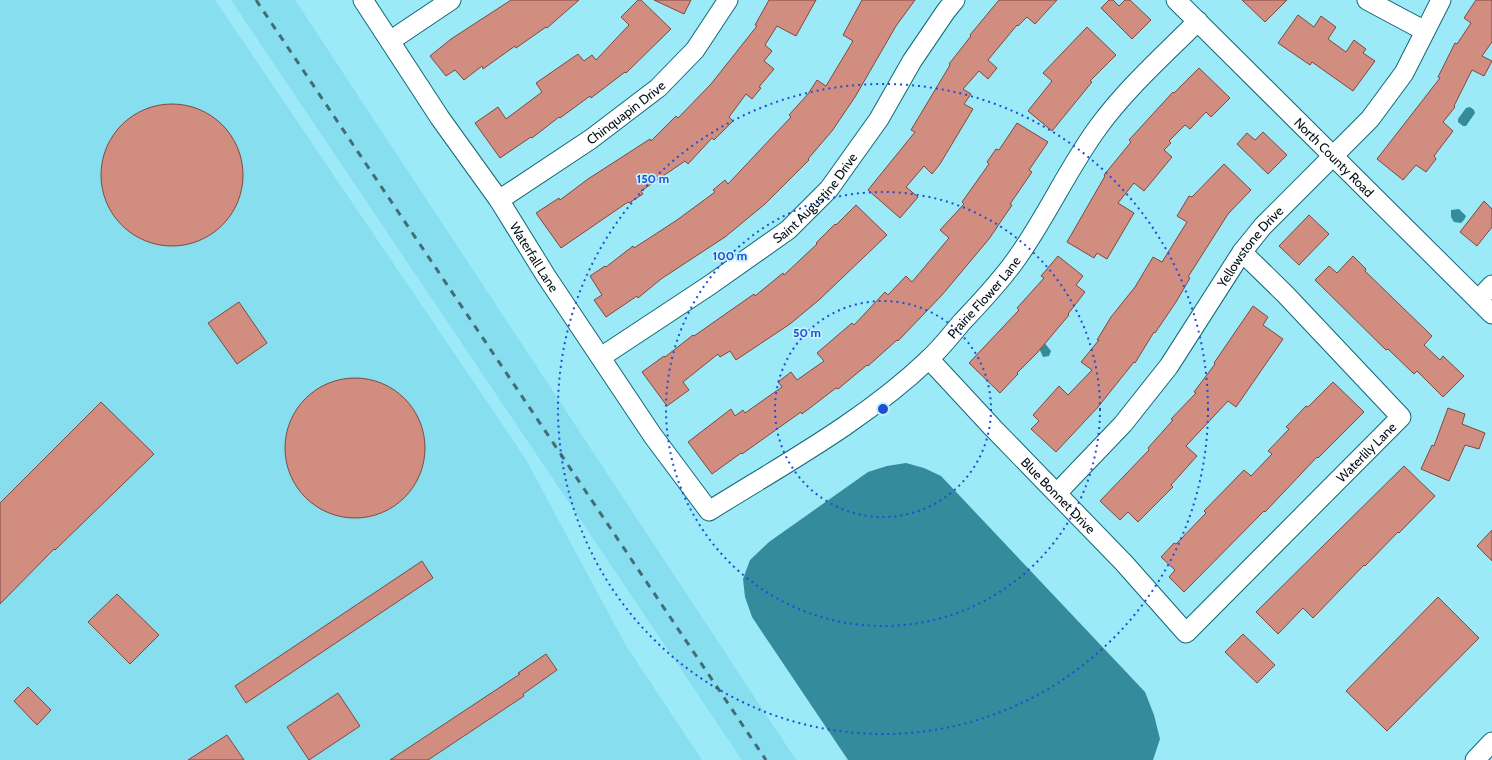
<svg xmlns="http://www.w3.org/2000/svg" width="1492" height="760" font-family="Cabin,sans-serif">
  <rect width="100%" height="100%" fill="#9ce9f8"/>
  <g fill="#86deef">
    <path d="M 0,0 L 215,0 L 525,458 L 625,644 L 702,760 L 0,760 Z"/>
    <path d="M 231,0 L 295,0 L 796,760 L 742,760 Z"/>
  </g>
  <g fill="#338b9b">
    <path d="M 1470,107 L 1474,110 L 1475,113 L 1466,126 L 1463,126 L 1458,122 L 1458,119 L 1466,108 Z"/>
    <path d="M 1459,209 L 1466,216 L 1464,220 L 1461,223 L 1454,222 L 1451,217 L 1451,210 Z"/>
    <path d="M 1043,341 L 1051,351 L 1049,356 L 1043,357 L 1039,348 Z"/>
    <path d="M 906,463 L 924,468 L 941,476 L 1145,692 L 1154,715 L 1160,739 L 1153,760 L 848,760 L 752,617 L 745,597 L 743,579 L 750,560 L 769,542 L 868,472 L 887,466 Z"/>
  </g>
  <g fill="#d18d80" stroke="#80493e">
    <path d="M 511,0 L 579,0 L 547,28 L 546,27 L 516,48 L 515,46 L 483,69 L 482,66 L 464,80 L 455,70 L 446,76 L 430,56 L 451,39 Z"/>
    <path d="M 638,0 L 641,0 L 671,29 L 626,73 L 625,72 L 591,98 L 590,96 L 560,118 L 559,117 L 532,138 L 531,137 L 500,158 L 475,123 L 498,107 L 506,119 L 542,92 L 536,83 L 578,54 L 584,61 L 592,55 L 596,60 L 629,25 L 621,17 Z"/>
    <path d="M 654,0 L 691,0 L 684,14 Z"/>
    <path d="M 769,0 L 816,0 L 796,36 L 777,26 L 765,45 L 772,51 L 764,61 L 774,69 L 759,87 L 761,88 L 752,99 L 746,94 L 729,117 L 733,121 L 714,140 L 712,138 L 688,164 L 685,161 L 641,191 L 643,194 L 629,203 L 628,202 L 561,248 L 536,213 L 559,198 L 560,200 L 588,179 L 650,139 L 651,141 L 676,116 L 678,118 L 711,84 L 757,26 L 755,25 Z"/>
    <path d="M 862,0 L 915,0 L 896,26 L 855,97 L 832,131 L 808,159 L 809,160 L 765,204 L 725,237 L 661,279 L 638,298 L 637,296 L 606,317 L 594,300 L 602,295 L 590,276 L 605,266 L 606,267 L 633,246 L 634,248 L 677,220 L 715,192 L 713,190 L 725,180 L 728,184 L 791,117 L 789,115 L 808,94 L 817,80 L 826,86 L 853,41 L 843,35 Z"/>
    <path d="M 999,0 L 1057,0 L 1035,24 L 1027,17 L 1018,26 L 1017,25 L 988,60 L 997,68 L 988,79 L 979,71 L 963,89 L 971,94 L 964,104 L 973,109 L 940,164 L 932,174 L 924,166 L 906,187 L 918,197 L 900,218 L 868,190 L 915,132 L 911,130 L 950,65 L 949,64 L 971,36 L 970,35 Z"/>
    <path d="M 1109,0 L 1113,0 L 1119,6 L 1125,0 L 1130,0 L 1151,20 L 1132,39 L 1101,8 Z"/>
    <path d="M 1242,0 L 1287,0 L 1265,22 Z"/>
    <path d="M 1476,0 L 1492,0 L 1492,42 L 1482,56 L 1492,61 L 1484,76 L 1472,70 L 1454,106 L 1455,107 L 1443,122 L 1453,131 L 1434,156 L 1436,159 L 1426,172 L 1416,165 L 1403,180 L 1377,159 L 1440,78 L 1438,77 L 1455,43 L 1457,44 L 1471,23 L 1464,18 Z"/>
    <path d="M 1298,15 L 1314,27 L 1321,16 L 1336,27 L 1328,39 L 1346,52 L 1354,40 L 1366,49 L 1363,53 L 1375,61 L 1353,91 L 1312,62 L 1310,65 L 1278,43 Z"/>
    <path d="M 1087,27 L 1116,55 L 1090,81 L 1092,82 L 1052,131 L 1028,111 L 1052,81 L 1043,73 Z"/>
    <path d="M 1199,68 L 1230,98 L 1211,117 L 1206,112 L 1190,129 L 1185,125 L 1169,141 L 1171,143 L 1164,150 L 1172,157 L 1144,191 L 1134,183 L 1118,203 L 1134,213 L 1107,259 L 1097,253 L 1094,258 L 1067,242 L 1105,176 L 1104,175 L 1131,142 L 1129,140 L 1173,92 L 1174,93 Z"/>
    <circle cx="172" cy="175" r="71"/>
    <path d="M 1017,123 L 1048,142 L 1029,170 L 1032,172 L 1010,204 L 1012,205 L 989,239 L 942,295 L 898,341 L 897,340 L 868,366 L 867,365 L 838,389 L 836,388 L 802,414 L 801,412 L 742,454 L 741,453 L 712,474 L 688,442 L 731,409 L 735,416 L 743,410 L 745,413 L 782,387 L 778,382 L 791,372 L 797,380 L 824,361 L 817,353 L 852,323 L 854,325 L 885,292 L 888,295 L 906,276 L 912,282 L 949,238 L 940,230 L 964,204 L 962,202 L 989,164 L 987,162 L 996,149 L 999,150 Z"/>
    <path d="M 1263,132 L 1287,155 L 1268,174 L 1237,144 L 1247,133 L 1255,140 Z"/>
    <path d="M 1224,164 L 1251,190 L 1228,214 L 1188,277 L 1190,278 L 1176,302 L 1155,333 L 1154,332 L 1135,363 L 1134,362 L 1098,407 L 1056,452 L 1031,429 L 1039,421 L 1033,415 L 1059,386 L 1068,395 L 1092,370 L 1081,362 L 1099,340 L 1097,340 L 1111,317 L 1135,287 L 1153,257 L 1162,262 L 1187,222 L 1177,216 L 1189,196 L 1192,197 Z"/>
    <path d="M 1484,201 L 1492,209 L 1492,227 L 1477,246 L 1460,232 Z"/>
    <path d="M 856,205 L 887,235 L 819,300 L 790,324 L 736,360 L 730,351 L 720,357 L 718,354 L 683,382 L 689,390 L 667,406 L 642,372 L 664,356 L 665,357 L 693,335 L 694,336 L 754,294 L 755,296 L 783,273 L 784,275 L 817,244 L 816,243 L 835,224 L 836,225 Z"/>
    <path d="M 1309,215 L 1329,234 L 1299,265 L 1279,246 Z"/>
    <path d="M 1058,256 L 1083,276 L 1076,285 L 1085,292 L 1068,314 L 1069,315 L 1037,353 L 1017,373 L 1018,374 L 1000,393 L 969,363 L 1019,310 L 1017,308 L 1044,278 L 1041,276 Z"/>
    <path d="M 1353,256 L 1366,269 L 1365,271 L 1432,336 L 1424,345 L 1440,360 L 1443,356 L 1464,376 L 1443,397 L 1417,371 L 1414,374 L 1388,349 L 1386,350 L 1315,280 L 1329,266 L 1337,273 Z"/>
    <path d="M 239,302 L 267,343 L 237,364 L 208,323 Z"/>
    <path d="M 1253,306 L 1268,317 L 1263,325 L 1283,339 L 1236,407 L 1228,401 L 1186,446 L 1197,456 L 1171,485 L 1173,487 L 1138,522 L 1128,512 L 1120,520 L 1100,501 L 1149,450 L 1148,448 L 1173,420 L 1171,419 L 1196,393 L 1194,392 L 1215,364 L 1214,363 Z"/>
    <circle cx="355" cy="448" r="70"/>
    <path d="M 1333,382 L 1364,412 L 1318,458 L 1317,457 L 1265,512 L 1264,511 L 1184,592 L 1169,577 L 1175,570 L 1161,557 L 1174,543 L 1176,544 L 1206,513 L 1204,511 L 1244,470 L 1251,476 L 1272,454 L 1268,451 L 1289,429 L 1286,427 L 1306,406 L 1308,407 Z"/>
    <path d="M 101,402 L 154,454 L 55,550 L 54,549 L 0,604 L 0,503 Z"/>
    <path d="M 1448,408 L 1465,414 L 1462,424 L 1485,433 L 1479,449 L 1465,445 L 1449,481 L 1421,469 L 1432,445 L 1434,446 Z"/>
    <path d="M 1404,466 L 1435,496 L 1399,533 L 1398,532 L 1365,566 L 1364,565 L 1313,618 L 1303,608 L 1278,634 L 1256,612 Z"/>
    <path d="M 1492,530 L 1492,561 L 1477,546 Z"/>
    <path d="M 422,561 L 433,578 L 246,703 L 235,686 Z"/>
    <path d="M 117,594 L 159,635 L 130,664 L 88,622 Z"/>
    <path d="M 1438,597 L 1479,638 L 1387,731 L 1346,691 Z"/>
    <path d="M 1243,634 L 1275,665 L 1257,683 L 1225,652 Z"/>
    <path d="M 546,654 L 557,670 L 523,694 L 524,696 L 428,760 L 390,760 L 520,674 L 518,673 Z"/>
    <path d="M 28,687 L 51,710 L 37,725 L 14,701 Z"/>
    <path d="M 338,693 L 360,726 L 309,760 L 287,727 Z"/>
    <path d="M 227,735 L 244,760 L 188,760 Z"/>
  </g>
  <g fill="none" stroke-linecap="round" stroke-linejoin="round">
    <defs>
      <g id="minor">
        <path id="s1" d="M 363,0 L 440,118 L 499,200 L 546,276 L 653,436 L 709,511 C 784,464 864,421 929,359 C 941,348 951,335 962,322 C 981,302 1001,281 1017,258 C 1047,216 1068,168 1099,126 C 1127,88 1164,55 1198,21"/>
        <path id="s2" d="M 1176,0 L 1492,314"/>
        <path d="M 1367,0 L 1425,31"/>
        <path d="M 390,41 L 451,0"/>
        <path id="s3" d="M 499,200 L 591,139 L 658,88 L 695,50 L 728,0"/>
        <path d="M 1478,300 L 1492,285"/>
        <path id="s4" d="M 601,357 L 710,285 L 788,230 L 829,189 L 879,119 L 912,61 L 946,11 L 955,0"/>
        <path id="s5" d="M 929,359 L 993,428 L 1124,563 L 1186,633 L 1401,417 L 1285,294 L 1242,252"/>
        <path id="s6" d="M 1057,493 L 1123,424 L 1169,366 L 1242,252 L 1263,226 L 1370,119 L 1404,73 L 1441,0"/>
        <path d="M 1475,760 L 1492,742"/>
      </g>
    </defs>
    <use href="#minor" stroke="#116876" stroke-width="21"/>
    <use href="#minor" stroke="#fff" stroke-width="19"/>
    <path stroke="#436c75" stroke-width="3" stroke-dasharray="7 7" stroke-linecap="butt" d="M 256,0 L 766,760"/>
  </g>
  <g fill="none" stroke="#1d4ed8" stroke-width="2" stroke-dasharray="2 4">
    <circle cx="883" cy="409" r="108"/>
    <circle cx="883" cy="409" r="217"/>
    <circle cx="883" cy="409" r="325"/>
  </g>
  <g text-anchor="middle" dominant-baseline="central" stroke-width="3.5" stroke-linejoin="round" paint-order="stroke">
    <g font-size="13" fill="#000f14" stroke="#c5f1fa">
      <text stroke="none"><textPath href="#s3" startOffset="154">Chinquapin Drive</textPath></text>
      <text stroke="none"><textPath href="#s2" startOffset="223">North County Road</textPath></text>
      <text stroke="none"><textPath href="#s4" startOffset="268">Saint Augustine Drive</textPath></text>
      <text stroke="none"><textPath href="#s6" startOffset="314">Yellowstone Drive</textPath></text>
      <text stroke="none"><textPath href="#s1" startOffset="309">Waterfall Lane</textPath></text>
      <text stroke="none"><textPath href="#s1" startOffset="968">Prairie Flower Lane</textPath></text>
      <text stroke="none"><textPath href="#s5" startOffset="631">Waterlily Lane</textPath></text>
      <text stroke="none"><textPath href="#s5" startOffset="188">Blue Bonnet Drive</textPath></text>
    </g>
  </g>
  <circle cx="883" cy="409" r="6" fill="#1d4ed8" stroke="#c5f1fa" stroke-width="2"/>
  <g font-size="12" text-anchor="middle" font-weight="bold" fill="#1d4ed8" stroke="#c5f1fa" stroke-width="3.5" stroke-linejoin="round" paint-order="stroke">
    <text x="653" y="183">150 m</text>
    <text x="730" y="260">100 m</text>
    <text x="807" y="337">50 m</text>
  </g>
</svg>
